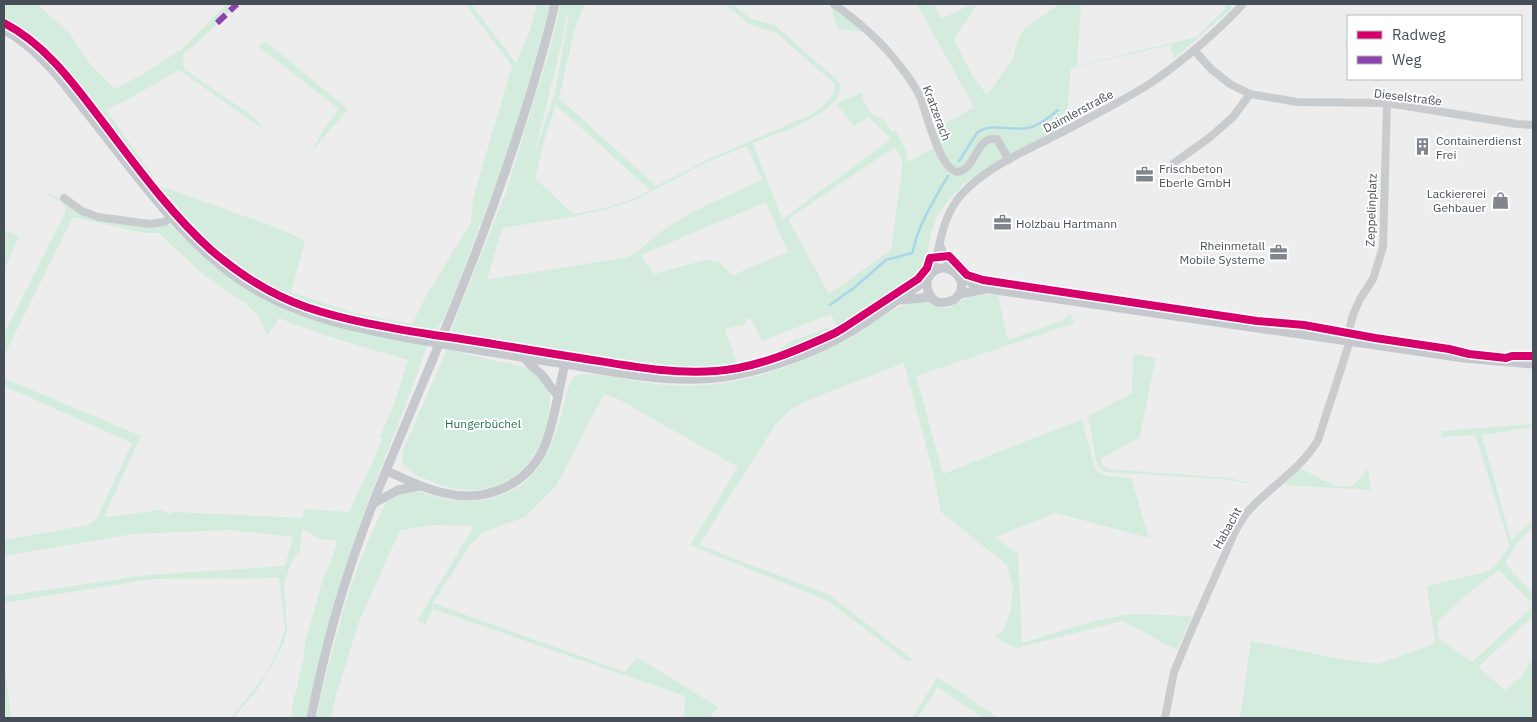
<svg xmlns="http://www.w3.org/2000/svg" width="1537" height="722" font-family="'IBM Plex Sans',sans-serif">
  <rect width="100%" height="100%" fill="#eeeded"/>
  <g fill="#d3ecde" fill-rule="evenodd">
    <path d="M 4,4 L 37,4 L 70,34 L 90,64 L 115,89 L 145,73 L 182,49 L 226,5 L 228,4 L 239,4 L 197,43 L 183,54 L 184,69 L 254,117 L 266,131 L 179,70 L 132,97 L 106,110 L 160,186 L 278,228 L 305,241 L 291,292 L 354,313 L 412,324 L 425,298 L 471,222 L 473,198 L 512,66 L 465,4 L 471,4 L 516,63 L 529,33 L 537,4 L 550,4 L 531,76 L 510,146 L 455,291 L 442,322 L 433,334 C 389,327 345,320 303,305 C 214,272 159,191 103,119 C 75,83 46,41 4,21 Z"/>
    <path d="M 561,4 L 585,4 L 575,28 L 559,98 L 656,186 L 707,160 L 810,115 C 823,106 834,100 835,84 L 775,32 L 751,25 L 724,4 L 732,4 L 751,19 L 775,25 L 838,81 C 839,83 840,86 840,88 C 840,114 773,135 753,143 L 782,219 L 891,139 L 868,117 L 854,126 L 836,104 C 844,98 854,98 862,92 C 862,101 867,110 875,115 C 877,117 880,117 882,119 C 886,121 889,128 891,132 L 895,130 L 905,147 L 908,162 L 939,145 L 934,130 L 974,107 L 917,4 L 934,4 L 941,19 L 972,4 L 977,4 L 954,40 L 972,75 L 987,95 L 1013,59 L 1018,38 L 1025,28 L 1059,4 L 1081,4 L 1077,66 L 1196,37 L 1225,9 L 1225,4 L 1232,4 L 1231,9 L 1174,59 L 1170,45 L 1071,68 L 1067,113 L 1069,125 L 999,160 L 964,183 L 938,213 L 930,236 L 926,262 L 922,272 L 915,279 L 838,329 L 831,314 L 762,341 L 750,318 L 745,320 L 746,324 L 725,329 L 738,366 L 718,370 L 694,371 L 655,367 L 470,340 L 451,336 L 452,328 L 506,192 L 551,46 ZM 569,13 L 555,93 L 535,151 L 561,46 L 567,15 ZM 556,105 L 650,190 C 624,205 601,209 573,214 L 535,178 L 546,134 ZM 747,146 L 762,180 C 729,195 695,209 665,229 C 652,238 642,249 628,257 L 487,280 L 502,228 L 571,217 L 607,209 L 635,200 L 707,162 ZM 895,147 L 903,162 L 891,250 L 829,294 L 788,219 ZM 766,202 L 788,252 L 733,275 L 718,262 L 705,260 L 654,274 L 641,255 Z"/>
    <path d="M 830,4 L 867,32 L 838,29 Z"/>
    <path d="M 265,41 L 348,109 L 311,152 L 324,129 L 339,109 L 258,46 Z"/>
    <path d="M 45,192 L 57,197 L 76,211 L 157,226 L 170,225 L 214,266 L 243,287 L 293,313 L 333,326 L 427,346 C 403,417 372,485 349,556 C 331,609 319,664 306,718 L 291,718 L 293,701 L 296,691 L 304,656 L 305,643 L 322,582 L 332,558 L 337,542 C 330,539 327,540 320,539 C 314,537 310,530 302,529 L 300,550 L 291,563 L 284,583 L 287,630 L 284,643 L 267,674 L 255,693 L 233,718 L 231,718 L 266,674 L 277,652 L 285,630 L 279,578 L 151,579 L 4,603 L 4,596 L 147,575 L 285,566 L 293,537 L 229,530 L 133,534 L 4,556 L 4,540 L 88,525 L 96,520 L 132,443 L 4,386 L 4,378 L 141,436 L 104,517 L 161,510 L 169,514 L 175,512 L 303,518 L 304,509 L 349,512 L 383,439 L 380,437 L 394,404 L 408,360 C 365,347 321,336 279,318 L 267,336 L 258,315 L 245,303 L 200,272 L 159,233 L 144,233 L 73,217 L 4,356 L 4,334 L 66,211 L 63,203 Z"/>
    <path d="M 4,230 L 19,236 L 4,270 Z"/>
    <path d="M 984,295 L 998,295 L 1008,340 L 1064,320 L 1070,313 L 1075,323 L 916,376 L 943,474 L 1082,419 L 1095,469 C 1105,478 1118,477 1131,478 L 1149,538 L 1056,513 L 995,537 L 1018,554 L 1022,643 L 1097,620 L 1131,614 L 1192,616 L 1177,650 L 1122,621 L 1017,648 L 994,637 L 1004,629 L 1011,608 L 1013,588 L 1007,565 L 941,512 L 934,476 L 904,363 L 813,398 L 792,409 L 777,422 L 699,545 L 830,595 L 913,660 L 907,661 L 828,601 L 690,545 L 738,467 L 618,399 L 604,394 L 556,486 L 525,517 L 483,532 L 471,544 L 433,603 L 625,672 L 637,657 L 716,706 L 719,708 L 711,715 L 715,718 L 684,718 L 685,696 L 433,609 L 425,624 L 417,621 L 474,526 L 433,525 L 400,530 L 360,619 L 336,695 L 331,718 L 317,718 C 322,688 330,659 338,630 C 348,594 359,559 375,526 C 379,517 383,506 389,499 C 393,495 400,492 406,491 C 417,490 429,495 440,498 C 466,504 494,502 517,488 C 544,471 556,438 563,408 C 566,397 567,384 575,376 C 592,370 634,382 654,384 C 675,386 697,386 718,384 C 766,378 815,357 857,334 C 872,325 885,312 902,306 C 907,304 922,300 928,302 C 934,304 937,308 945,308 C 952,308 956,303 962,300 C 968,296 977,296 984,295 Z"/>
    <path d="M 829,327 L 831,333 L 802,346 L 769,358 L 769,356 L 792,341 Z"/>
    <path d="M 447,349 C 465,354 484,358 502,362 C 512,364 524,366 532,371 C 536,373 545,383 547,387 C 552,397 549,412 547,422 C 535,477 488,504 435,483 C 426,479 411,474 405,466 C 400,461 402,454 404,448 Z"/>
    <path d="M 1133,354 L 1156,358 L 1139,439 L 1136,439 L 1101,459 L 1102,465 L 1107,469 L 1230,478 L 1257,485 L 1222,479 L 1105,472 L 1097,465 L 1088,416 L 1132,393 Z"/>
    <path d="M 1533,424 L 1533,427 L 1482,435 L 1511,540 L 1533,520 L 1533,527 L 1519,541 L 1505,563 L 1533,594 L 1533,604 L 1499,570 L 1472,590 L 1437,622 L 1439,639 L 1472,662 L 1533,606 L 1533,616 L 1478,667 L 1505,690 L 1521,677 L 1533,659 L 1533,718 L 1240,718 L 1251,641 L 1340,659 L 1379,664 L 1435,643 L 1427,586 L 1486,572 L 1495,566 L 1510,546 L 1475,435 L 1441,437 L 1441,431 Z"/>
    <path d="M 1300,468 L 1335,486 L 1353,486 L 1368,469 L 1371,490 L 1284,485 Z"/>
    <path d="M 4,660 L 11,718 L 4,718 Z"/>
    <path d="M 937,678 C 959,688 978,706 999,718 L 983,718 L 938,687 L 917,718 L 912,718 Z"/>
  </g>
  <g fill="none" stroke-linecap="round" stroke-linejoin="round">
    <g stroke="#aad7e7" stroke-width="2.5">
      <path d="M 959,161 L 977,133 C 990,122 1011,131 1027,128 C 1039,126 1049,117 1058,110"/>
      <path d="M 830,305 L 855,287 L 886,260 L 912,253 C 915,246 915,240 918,233 C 926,213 937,194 948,176"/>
    </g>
    <g stroke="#c9ccce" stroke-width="8">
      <path d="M 834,4 C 860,23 880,40 900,66 C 908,76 916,87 921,99 C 927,115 939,167 957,172 C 977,169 975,136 997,139 L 1009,160"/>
      <path d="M 1194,50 L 1211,69 L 1230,84 L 1250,94 L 1297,102 L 1387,103 L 1517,124 L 1533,125"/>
      <path d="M 1174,163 L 1209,138 L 1233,117 L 1250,94"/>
      <path d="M 64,198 L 82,211 L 98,217 L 150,224 L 164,222 L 172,218"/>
      <path d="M 940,245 L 951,270"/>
      <path d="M 933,272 C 940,245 942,217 961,195 C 988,164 1039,145 1074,126 C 1100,112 1126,99 1151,83 C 1184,60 1216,33 1243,4"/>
      <path d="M 1346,341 L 1353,315 L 1360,299 L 1373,279 L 1383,247 L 1387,103"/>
      <path d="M 1165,718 L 1174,672 L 1191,631 L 1233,536 C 1238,525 1244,515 1252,507 C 1274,484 1302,468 1318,440 L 1350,341"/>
    </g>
    <g stroke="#c5c8cc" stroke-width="9">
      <path d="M 4,30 C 24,40 41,57 56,74 C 81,105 106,137 131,169 C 162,208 195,248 236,277 C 292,317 359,329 425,341 C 472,349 518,357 565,364 C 623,373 681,387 740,374 C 777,366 819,351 852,331 C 878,315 902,296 927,280 C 941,252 975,280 956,298 C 950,303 944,303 937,302 C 929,297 926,290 927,280"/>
      <path d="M 959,277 L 974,284 L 989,289 L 1464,358 L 1533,364"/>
      <path d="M 959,294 L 986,289"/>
      <path d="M 901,300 L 931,297"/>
      <path d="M 449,320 C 491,217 529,112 555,4"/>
      <path d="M 525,358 C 530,366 536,369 542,375 C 548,382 551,389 557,394"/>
      <path d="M 387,471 C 405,479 424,489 444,493 C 485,503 528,486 545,445 C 555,420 558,391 565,364"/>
      <path d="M 374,503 L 398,490 L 420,486"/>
      <path d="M 311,718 C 321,668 333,619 349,571 C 372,499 403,431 432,361"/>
    </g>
    <path stroke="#c5c8cc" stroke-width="9" d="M 432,361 L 449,320"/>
    <path stroke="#8e44ad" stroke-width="6" stroke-dasharray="12 6" stroke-linecap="butt" d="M 217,23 L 237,4"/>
    <defs>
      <path id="cycleway" d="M 4,23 C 47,45 76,87 105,125 C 137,167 172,215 211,250 C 239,274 271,295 306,307 C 347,321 391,328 434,335 C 478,341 523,349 567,356 C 616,363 666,375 716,371 C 757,368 798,350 835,333 L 845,327 L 918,279 L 927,268 L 930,258 L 949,256 L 967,275 L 983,280 L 1257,321 L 1304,325 L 1375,338 L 1449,349 L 1469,354 L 1506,358 L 1512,356 L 1533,356"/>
    </defs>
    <use href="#cycleway" stroke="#fff" stroke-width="11"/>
    <use href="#cycleway" stroke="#d6006c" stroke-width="8"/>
  </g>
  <defs>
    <symbol id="building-bare" viewBox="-9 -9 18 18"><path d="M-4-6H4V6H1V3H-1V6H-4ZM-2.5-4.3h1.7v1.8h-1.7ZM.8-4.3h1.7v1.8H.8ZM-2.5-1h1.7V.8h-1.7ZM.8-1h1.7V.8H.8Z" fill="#81868c" stroke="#fff" stroke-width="2.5" paint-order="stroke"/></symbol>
    <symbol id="office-bare" viewBox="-9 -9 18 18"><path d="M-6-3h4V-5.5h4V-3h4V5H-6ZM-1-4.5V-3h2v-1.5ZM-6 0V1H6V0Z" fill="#81868c" stroke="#fff" stroke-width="2.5" paint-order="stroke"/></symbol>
    <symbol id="shop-bare" viewBox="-9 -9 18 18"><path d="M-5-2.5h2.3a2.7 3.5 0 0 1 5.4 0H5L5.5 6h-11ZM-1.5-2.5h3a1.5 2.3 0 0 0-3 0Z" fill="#81868c" stroke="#fff" stroke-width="2.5" paint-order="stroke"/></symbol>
  </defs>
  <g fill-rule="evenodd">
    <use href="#building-bare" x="1410" y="134" width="25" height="25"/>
    <use href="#office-bare" x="1132" y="162" width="25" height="25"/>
    <use href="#shop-bare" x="1488" y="188" width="25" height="25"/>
    <use href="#office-bare" x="990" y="210" width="25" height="25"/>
    <use href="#office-bare" x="1266" y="240" width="25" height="25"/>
  </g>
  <g text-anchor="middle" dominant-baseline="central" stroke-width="4" stroke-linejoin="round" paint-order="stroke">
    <g font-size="12" fill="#464f58" stroke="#fff">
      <text transform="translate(1408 97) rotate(7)">Dieselstraße</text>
      <text transform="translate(1078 111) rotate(-28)">Daimlerstraße</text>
      <text transform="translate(937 113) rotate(69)">Kratzerach</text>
      <text transform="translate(1371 210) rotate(-88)">Zeppelinplatz</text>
      <text transform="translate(1227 528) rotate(-61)">Habacht</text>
    </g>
    <g font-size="12" fill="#464f58" stroke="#fff" text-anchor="start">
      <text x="1436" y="140">Containerdienst<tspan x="1436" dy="14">Frei</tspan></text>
      <text x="1159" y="168">Frischbeton<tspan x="1159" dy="14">Eberle GmbH</tspan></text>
      <text x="1486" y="193" text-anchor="end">Lackiererei<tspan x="1486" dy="14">Gehbauer</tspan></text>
      <text x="1016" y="223">Holzbau Hartmann</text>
      <text x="1265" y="245" text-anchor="end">Rheinmetall<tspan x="1265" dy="14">Mobile Systeme</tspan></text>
    </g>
    <g font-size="12" fill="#1d744d" stroke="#fff">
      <text x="483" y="423">Hungerbüchel</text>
    </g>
  </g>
  <rect width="1537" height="722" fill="none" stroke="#464f58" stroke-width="10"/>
  <rect x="1347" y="15" width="175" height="65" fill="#ffffff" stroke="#b5b9bc"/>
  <rect x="1357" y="31" width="25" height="8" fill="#d6006c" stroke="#b5b9bc"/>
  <text x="1392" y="40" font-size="15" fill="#464f58">Radweg</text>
  <rect x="1357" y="56" width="25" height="8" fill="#8e44ad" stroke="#b5b9bc"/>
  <text x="1392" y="65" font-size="15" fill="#464f58">Weg</text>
</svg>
